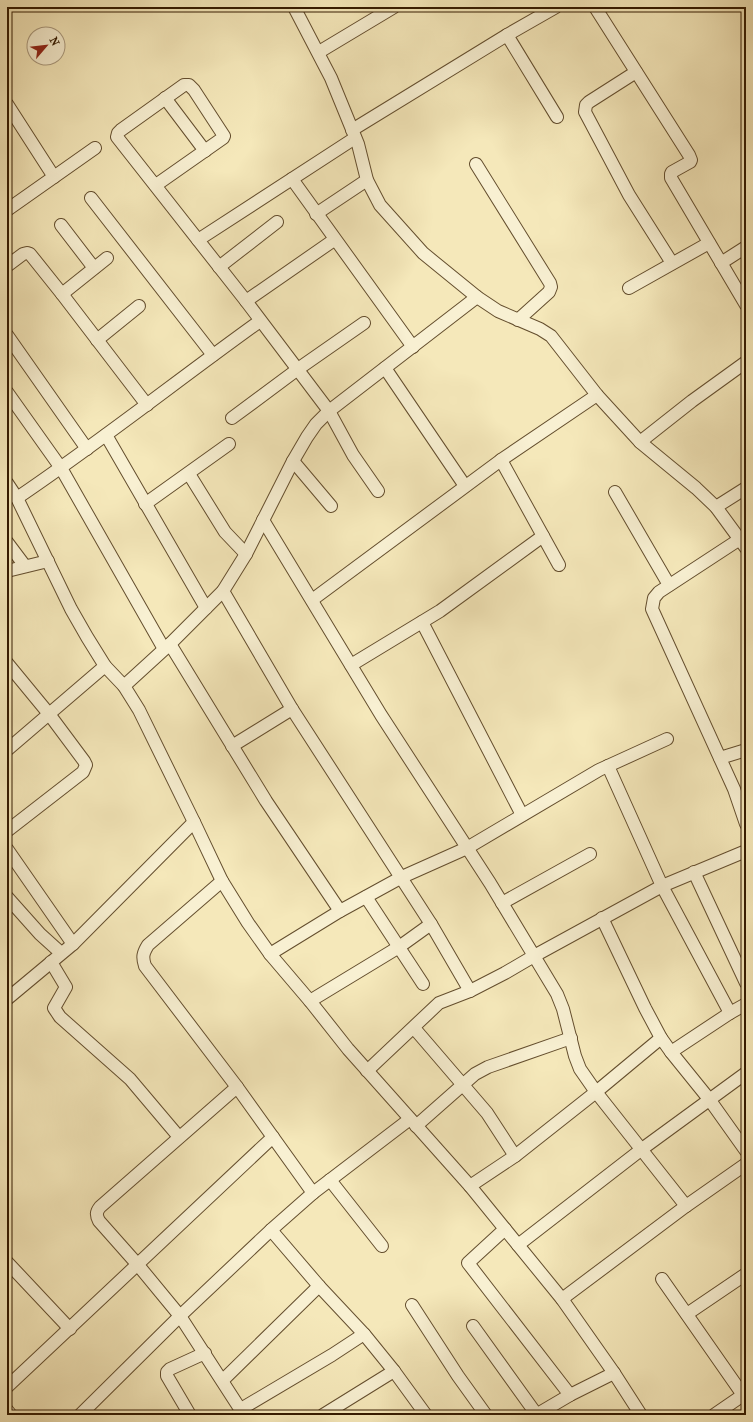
<svg xmlns="http://www.w3.org/2000/svg" width="753" height="1422" font-family="'IM FELL French Canon',serif">
  <rect width="100%" height="100%" fill="#f5e8ba"/>
  <filter id="stains"><feTurbulence type="fractalNoise" baseFrequency=".005" numOctaves="4"/><feColorMatrix values="0 0 0 0 .2 0 0 0 0 .09 0 0 0 0 .02 0 0 0 .5 -.17"/></filter>
  <radialGradient id="worn" r=".72"><stop offset=".6" stop-color="#630" stop-opacity="0"/><stop offset="1" stop-color="#630" stop-opacity=".3"/></radialGradient>
  <g fill="none" stroke-linecap="round" stroke-linejoin="round">
    <defs>
      <g id="minor">
        <path d="M 294,7 L 331,78 L 358,144 L 367,180 L 380,205 L 423,253 L 477,297 L 498,311 L 540,329 L 551,336 L 597,395 L 640,442 L 696,488 L 716,507 L 746,548"/>
        <path d="M 595,7 L 689,155 L 691,160 L 690,162 L 672,172 L 671,174 L 671,178 L 746,305"/>
        <path d="M 507,35 L 557,117"/>
        <path d="M 319,52 L 394,7"/>
        <path d="M 636,72 L 589,102 L 586,105 L 585,112 L 629,195 L 672,263"/>
        <path d="M 165,98 L 205,151"/>
        <path d="M 7,104 L 54,177"/>
        <path d="M 352,130 L 507,35 L 556,7"/>
        <path d="M 476,164 L 550,283 L 551,287 L 549,292 L 518,320"/>
        <path d="M 292,179 L 413,347"/>
        <path d="M 156,185 L 223,138 L 224,136 L 194,90 L 189,85 L 184,85 L 121,130 L 118,133 L 117,137 L 246,301 L 329,411 L 353,455 L 378,491"/>
        <path d="M 91,198 L 213,355"/>
        <path d="M 7,210 L 95,148"/>
        <path d="M 316,214 L 367,180"/>
        <path d="M 61,225 L 94,268"/>
        <path d="M 198,240 L 355,138"/>
        <path d="M 721,263 L 746,247"/>
        <path d="M 7,266 L 23,254 L 27,253 L 30,254 L 62,294 L 147,405"/>
        <path d="M 219,267 L 277,222"/>
        <path d="M 629,288 L 709,243"/>
        <path d="M 62,294 L 107,258"/>
        <path d="M 246,301 L 334,240"/>
        <path d="M 7,335 L 87,449"/>
        <path d="M 97,340 L 139,306"/>
        <path d="M 385,368 L 465,486"/>
        <path d="M 7,392 L 61,468 L 164,649"/>
        <path d="M 232,418 L 298,369 L 364,323"/>
        <path d="M 106,435 L 206,608"/>
        <path d="M 640,442 L 692,401 L 746,362"/>
        <path d="M 501,460 L 559,565"/>
        <path d="M 293,461 L 331,506"/>
        <path d="M 189,474 L 225,532 L 246,554"/>
        <path d="M 7,483 L 17,498 L 71,609 L 87,637 L 105,666 L 124,686 L 139,710 L 194,822 L 222,881 L 248,923 L 270,954 L 310,1001 L 348,1049 L 470,1186 L 518,1245 L 562,1299 L 614,1373 L 641,1415"/>
        <path d="M 615,492 L 669,585"/>
        <path d="M 17,498 C 100,442 179,379 260,321"/>
        <path d="M 145,504 L 229,444"/>
        <path d="M 716,507 L 746,488"/>
        <path d="M 263,520 L 381,715 L 490,883 L 557,994 L 563,1009 L 575,1056 L 580,1069 L 596,1092 L 686,1206"/>
        <path d="M 740,539 L 659,592 L 654,598 L 652,609 L 734,789 L 746,824"/>
        <path d="M 7,542 L 25,566"/>
        <path d="M 7,571 L 48,561"/>
        <path d="M 223,591 L 292,709 L 431,924 L 470,991"/>
        <path d="M 312,600 L 501,460 L 597,395"/>
        <path d="M 422,622 L 522,815"/>
        <path d="M 170,644 L 266,801 L 340,911"/>
        <path d="M 7,663 L 49,714 L 84,761 L 86,765 L 83,772 L 7,831"/>
        <path d="M 351,665 L 440,611 L 543,536"/>
        <path d="M 124,686 L 170,644 L 223,591 L 246,554 L 293,461 L 307,437 L 316,424 L 329,411 L 477,297"/>
        <path d="M 232,746 L 292,709"/>
        <path d="M 7,750 L 105,666"/>
        <path d="M 720,758 L 746,750"/>
        <path d="M 608,766 L 662,886 L 730,1013"/>
        <path d="M 7,849 L 73,944"/>
        <path d="M 694,872 L 746,983"/>
        <path d="M 222,881 L 148,945 C 143,953 142,957 145,966 L 237,1087 L 313,1193"/>
        <path d="M 7,897 L 40,934 L 61,953"/>
        <path d="M 366,897 L 423,984"/>
        <path d="M 502,903 L 590,854"/>
        <path d="M 602,918 L 645,1008 L 661,1038 L 671,1052 L 709,1099 L 746,1151"/>
        <path d="M 270,954 L 340,911 L 402,877 L 467,848 L 599,770 L 667,739"/>
        <path d="M 51,962 L 66,987 L 54,1008 L 60,1017 L 130,1079 L 179,1137"/>
        <path d="M 7,999 L 73,944 L 194,822"/>
        <path d="M 310,1001 L 399,947 L 431,924"/>
        <path d="M 414,1028 L 487,1113 L 515,1156"/>
        <path d="M 671,1052 L 730,1013 L 746,1004"/>
        <path d="M 367,1071 L 439,1003 L 470,991 L 505,973 L 534,956 L 662,886 L 746,851"/>
        <path d="M 237,1087 L 100,1207 C 96,1212 96,1215 99,1221 L 138,1265 L 180,1316 L 244,1415"/>
        <path d="M 416,1126 L 475,1074 L 488,1067 L 571,1038"/>
        <path d="M 330,1180 L 382,1246"/>
        <path d="M 470,1186 L 515,1156 L 596,1092 L 661,1038"/>
        <path d="M 505,1229 L 468,1263 L 570,1395"/>
        <path d="M 271,1230 L 319,1286 L 364,1334 L 394,1371 L 426,1415"/>
        <path d="M 518,1245 L 642,1149 L 746,1073"/>
        <path d="M 7,1262 L 70,1329"/>
        <path d="M 662,1279 L 743,1395"/>
        <path d="M 562,1299 L 686,1206 L 746,1164"/>
        <path d="M 412,1305 L 458,1376 L 486,1415"/>
        <path d="M 687,1314 L 746,1274"/>
        <path d="M 473,1326 L 537,1415"/>
        <path d="M 223,1380 L 319,1286"/>
        <path d="M 7,1387 L 273,1137"/>
        <path d="M 241,1409 L 332,1355 L 364,1334"/>
        <path d="M 7,1410 L 11,1415"/>
        <path d="M 80,1415 L 180,1316 L 271,1230 L 313,1193 L 410,1119"/>
        <path d="M 190,1415 L 167,1376 L 167,1372 L 170,1369 L 205,1353"/>
        <path d="M 323,1415 L 394,1371"/>
        <path d="M 536,1415 L 570,1395 L 614,1373"/>
        <path d="M 714,1415 L 746,1393"/>
      </g>
    </defs>
    <use href="#minor" stroke="#644e2e" stroke-width="14"/>
    <use href="#minor" stroke="#f8f0d2" stroke-width="12"/>
  </g>
  <rect width="753" height="1422" fill="none" stroke="#f5e8ba" stroke-width="24"/>
  <rect x="8" y="8" width="737" height="1406" fill="none" stroke="#341a00" stroke-width="2"/>
  <rect x="12" y="12" width="729" height="1398" fill="none" stroke="#341a00"/>
  <g transform="translate(46 46) rotate(62)"><circle r="19" fill="#f8f0d2" stroke="#aa9a7e"/>
  <path d="M0-3L7 15L0 10L-7 15Z" fill="#8f2418"/>
  <text y="-6" font-size="11" font-weight="bold" text-anchor="middle" fill="#341a00">N</text>
  </g>
  <rect width="100%" height="100%" filter="url(#stains)"/>
  <rect width="100%" height="100%" fill="url(#worn)"/>
</svg>
